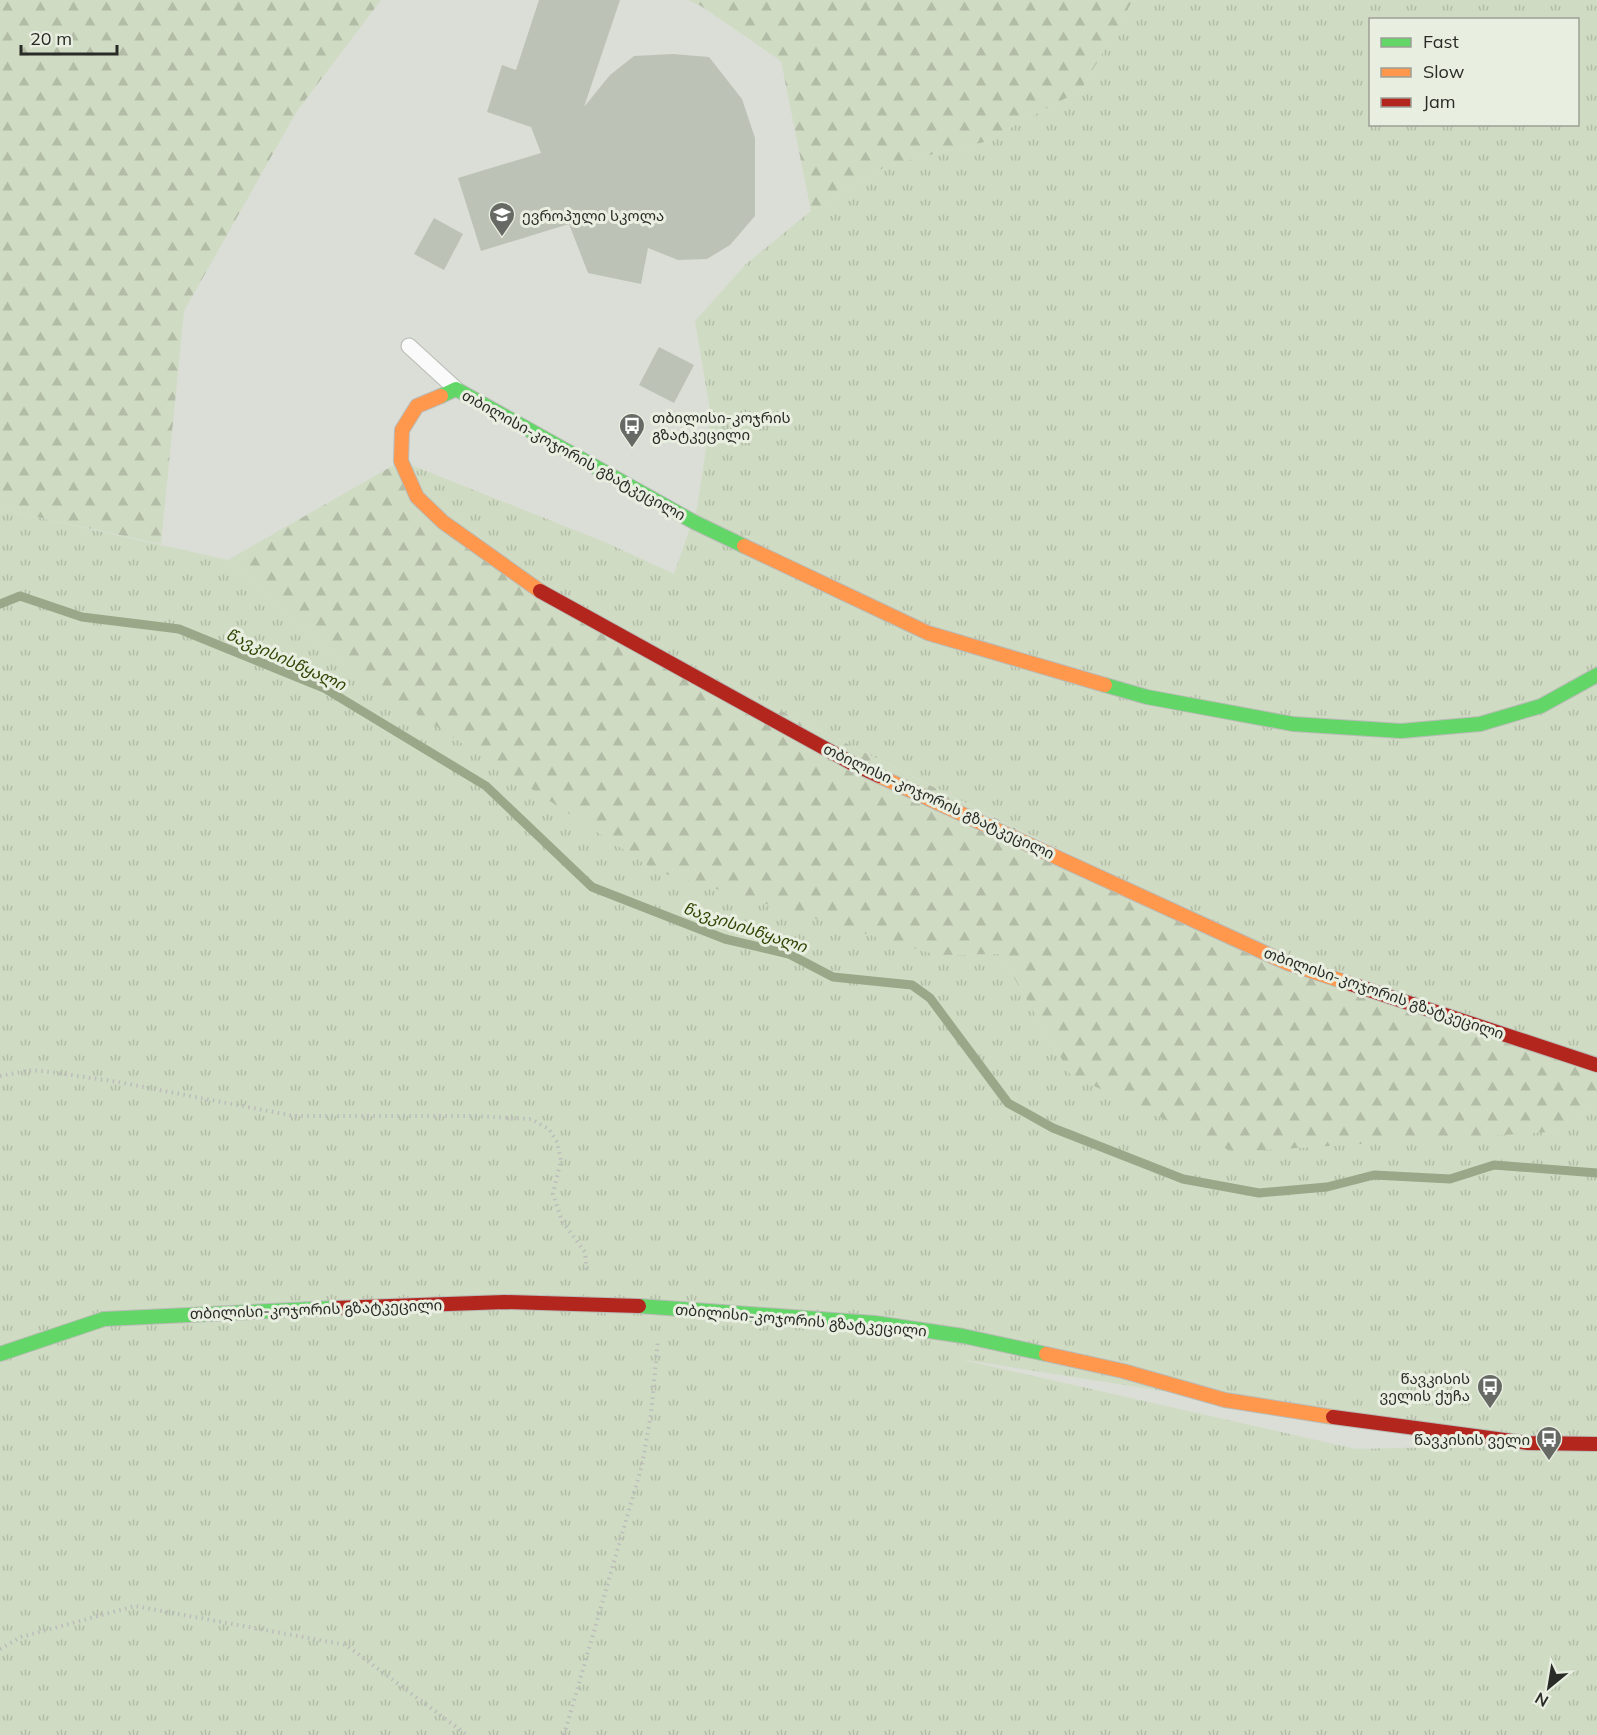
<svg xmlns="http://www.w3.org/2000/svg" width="1597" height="1735" font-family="Mulish,'Noto Sans Georgian',sans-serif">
  <defs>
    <pattern id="grass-tufts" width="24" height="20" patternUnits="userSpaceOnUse" patternTransform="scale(1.5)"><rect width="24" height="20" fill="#d0dbc3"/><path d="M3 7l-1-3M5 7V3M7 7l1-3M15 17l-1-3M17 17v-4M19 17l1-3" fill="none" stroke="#b3bca7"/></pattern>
    <pattern id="forest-firs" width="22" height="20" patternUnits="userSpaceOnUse" patternTransform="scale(1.5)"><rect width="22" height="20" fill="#d0dbc3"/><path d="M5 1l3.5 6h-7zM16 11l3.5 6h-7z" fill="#b3bca7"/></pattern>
  </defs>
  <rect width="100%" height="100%" fill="#daded6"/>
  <g fill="url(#grass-tufts)" fill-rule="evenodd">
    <path d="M 1133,0 L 1597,0 L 1597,1065 L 1287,963 L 531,586 L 401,461 L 607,543 L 674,574 L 697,508 L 711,416 L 695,321 L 746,264 L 811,211 L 888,165 L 984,142 L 1081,90 ZM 1370,20 L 1578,20 L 1578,124 L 1370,124 Z"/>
    <path d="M 0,509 L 228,560 L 346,667 L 937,955 L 1000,954 L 1071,1075 L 1548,1132 L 1597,1107 L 1597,1735 L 0,1735 ZM 959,1359 L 1375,1424 L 1531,1445 L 1356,1449 Z"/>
  </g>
  <g fill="url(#forest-firs)">
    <path d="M 0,0 L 381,0 L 297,111 L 184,311 L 161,544 L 0,509 Z"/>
    <path d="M 688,0 L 1133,0 L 1081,90 L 984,142 L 888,165 L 811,211 L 781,61 L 701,6 Z"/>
    <path d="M 401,461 L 531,586 L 1286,963 L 1597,1065 L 1597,1107 L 1548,1132 L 1233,1152 L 1071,1075 L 1000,954 L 937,955 L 656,871 L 346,667 L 228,560 Z"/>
  </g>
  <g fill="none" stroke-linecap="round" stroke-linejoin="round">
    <path stroke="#9aa788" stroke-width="9" d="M 0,604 L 20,596 L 82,617 L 179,629 L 324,688 L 486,786 L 592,887 L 725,939 L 789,954 L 833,977 L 912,985 L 930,998 L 1008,1103 L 1053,1128 L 1183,1179 L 1259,1193 L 1327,1187 L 1374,1175 L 1450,1179 L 1494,1165 L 1597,1173"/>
  </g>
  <g fill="#bdc2b6">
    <path d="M 539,0 L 620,0 L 584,107 L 610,75 L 634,56 L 673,54 L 709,57 L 742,99 L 755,138 L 755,216 L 730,245 L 707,259 L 678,260 L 648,248 L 641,284 L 588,273 L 569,224 L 481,251 L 458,178 L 541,153 L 531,127 L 487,112 L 502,65 L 516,70 Z"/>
    <path d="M 434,218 L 463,234 L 444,270 L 414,254 Z"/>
    <path d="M 659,347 L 694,365 L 674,403 L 639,385 Z"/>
  </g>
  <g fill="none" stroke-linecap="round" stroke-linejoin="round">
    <defs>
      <path id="lane" d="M 409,346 L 456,389"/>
      <g id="fast">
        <path d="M 441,396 L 456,389 L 694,522 L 744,546"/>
        <path d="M 1105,685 L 1147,697 L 1293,724 L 1401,731 L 1480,724 L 1541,706 L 1597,675"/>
        <path d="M 639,1306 L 875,1323 L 963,1336 L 1046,1354"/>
        <path d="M 0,1354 L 104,1319 L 334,1308"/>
      </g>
      <g id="slow">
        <path d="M 441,396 L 417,406 L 402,430 L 401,461 L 417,497 L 443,522 L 540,591"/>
        <path d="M 744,546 L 928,633 L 1105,685"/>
        <path d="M 879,776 L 1287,963 L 1351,984"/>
        <path d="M 1046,1354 L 1123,1371 L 1225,1400 L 1333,1417"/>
      </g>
      <g id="jam">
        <path d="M 540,591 L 855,765 L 879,776"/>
        <path d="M 1351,984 L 1597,1065"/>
        <path d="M 334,1308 L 505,1302 L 639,1306"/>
        <path d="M 1333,1417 L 1528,1443 L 1597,1444"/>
      </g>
    </defs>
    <use href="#lane" stroke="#b9bbb6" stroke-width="17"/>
    <use href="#fast" stroke="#b9bbb6" stroke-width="16"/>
    <use href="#slow" stroke="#b9bbb6" stroke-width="16"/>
    <use href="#jam" stroke="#b9bbb6" stroke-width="16"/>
    <g stroke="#bcbdbb" stroke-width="4" stroke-dasharray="1.5 4.5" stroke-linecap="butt">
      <path d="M 0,1076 L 32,1070 L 57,1073 L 118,1082 L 294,1116 L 474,1116 L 531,1119 L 549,1129 L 557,1142 L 561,1160 L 553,1194 L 562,1221 L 585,1252 L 587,1274"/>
      <path d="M 0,1649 L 21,1637 L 135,1606 L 346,1645 L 467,1735"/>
      <path d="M 564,1735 L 642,1465 L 651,1414 L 658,1340"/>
    </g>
    <use href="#lane" stroke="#f9faf9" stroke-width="15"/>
    <use href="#fast" stroke="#63d668" stroke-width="14"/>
    <use href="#slow" stroke="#ff974d" stroke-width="14"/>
    <use href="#jam" stroke="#b3261e" stroke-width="14"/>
  </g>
  <defs>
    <symbol id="school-pin" viewBox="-11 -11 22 30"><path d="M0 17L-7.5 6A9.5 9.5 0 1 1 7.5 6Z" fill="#676a64" stroke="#e8eee0"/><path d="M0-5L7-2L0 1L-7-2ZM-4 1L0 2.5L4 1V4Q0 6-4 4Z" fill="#fff"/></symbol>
    <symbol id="bus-pin" viewBox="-11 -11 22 30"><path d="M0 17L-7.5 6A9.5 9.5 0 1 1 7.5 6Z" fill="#676a64" stroke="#e8eee0"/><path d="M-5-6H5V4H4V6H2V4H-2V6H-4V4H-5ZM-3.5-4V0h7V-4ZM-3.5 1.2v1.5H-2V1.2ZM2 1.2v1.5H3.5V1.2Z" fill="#fff"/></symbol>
  </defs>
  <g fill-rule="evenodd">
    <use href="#school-pin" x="487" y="200" width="30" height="40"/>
    <use href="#bus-pin" x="617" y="411" width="30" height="40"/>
    <use href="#bus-pin" x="1475" y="1372" width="30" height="40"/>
    <use href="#bus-pin" x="1534" y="1424" width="30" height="40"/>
  </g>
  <g text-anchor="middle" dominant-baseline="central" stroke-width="6" stroke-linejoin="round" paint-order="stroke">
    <g font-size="15" fill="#292b26" stroke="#e8eee0" text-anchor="start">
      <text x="522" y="215">ევროპული სკოლა</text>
      <text x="652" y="417">თბილისი-კოჯრის<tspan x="652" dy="17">გზატკეცილი</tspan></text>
      <text x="1470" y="1378" text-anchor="end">წავკისის<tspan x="1470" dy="17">ველის ქუჩა</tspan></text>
      <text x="1530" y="1439" text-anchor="end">წავკისის ველი</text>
    </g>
    <g font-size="15" fill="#292b26" stroke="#e8eee0">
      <text transform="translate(574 455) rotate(29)">თბილისი-კოჯორის გზატკეცილი</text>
      <text transform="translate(939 801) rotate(25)">თბილისი-კოჯორის გზატკეცილი</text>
      <text transform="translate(1384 993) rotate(19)">თბილისი-კოჯორის გზატკეცილი</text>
      <text transform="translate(316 1309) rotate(-2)">თბილისი-კოჯორის გზატკეცილი</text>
      <text transform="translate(801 1320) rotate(5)">თბილისი-კოჯორის გზატკეცილი</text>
    </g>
    <g font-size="16" font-style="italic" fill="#2e4300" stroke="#e8eee0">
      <text transform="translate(286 659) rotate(24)">წავკისისწყალი</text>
      <text transform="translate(745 927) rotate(18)">წავკისისწყალი</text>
    </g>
  </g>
  <rect x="1369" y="18" width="210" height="108" fill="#e8eee0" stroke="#9ca096" stroke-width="1.5"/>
  <rect x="1381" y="38" width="30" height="9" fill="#63d668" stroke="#9ca096" stroke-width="1.5"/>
  <text x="1423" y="48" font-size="18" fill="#292b26">Fast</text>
  <rect x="1381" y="68" width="30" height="9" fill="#ff974d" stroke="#9ca096" stroke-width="1.5"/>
  <text x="1423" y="78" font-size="18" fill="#292b26">Slow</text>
  <rect x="1381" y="98" width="30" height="9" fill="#b3261e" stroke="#9ca096" stroke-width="1.5"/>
  <text x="1423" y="108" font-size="18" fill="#292b26">Jam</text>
  <g transform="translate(1549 1687) rotate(210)" stroke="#e8eee0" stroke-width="4.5" paint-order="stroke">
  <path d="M0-4.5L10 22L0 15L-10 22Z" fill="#292b26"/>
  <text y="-9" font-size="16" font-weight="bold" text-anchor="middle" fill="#292b26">N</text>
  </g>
  <path d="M21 45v9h96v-9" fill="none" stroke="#292b26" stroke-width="3"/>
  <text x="30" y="45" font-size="18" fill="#292b26" stroke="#e8eee0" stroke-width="4.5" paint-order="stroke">20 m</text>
</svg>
